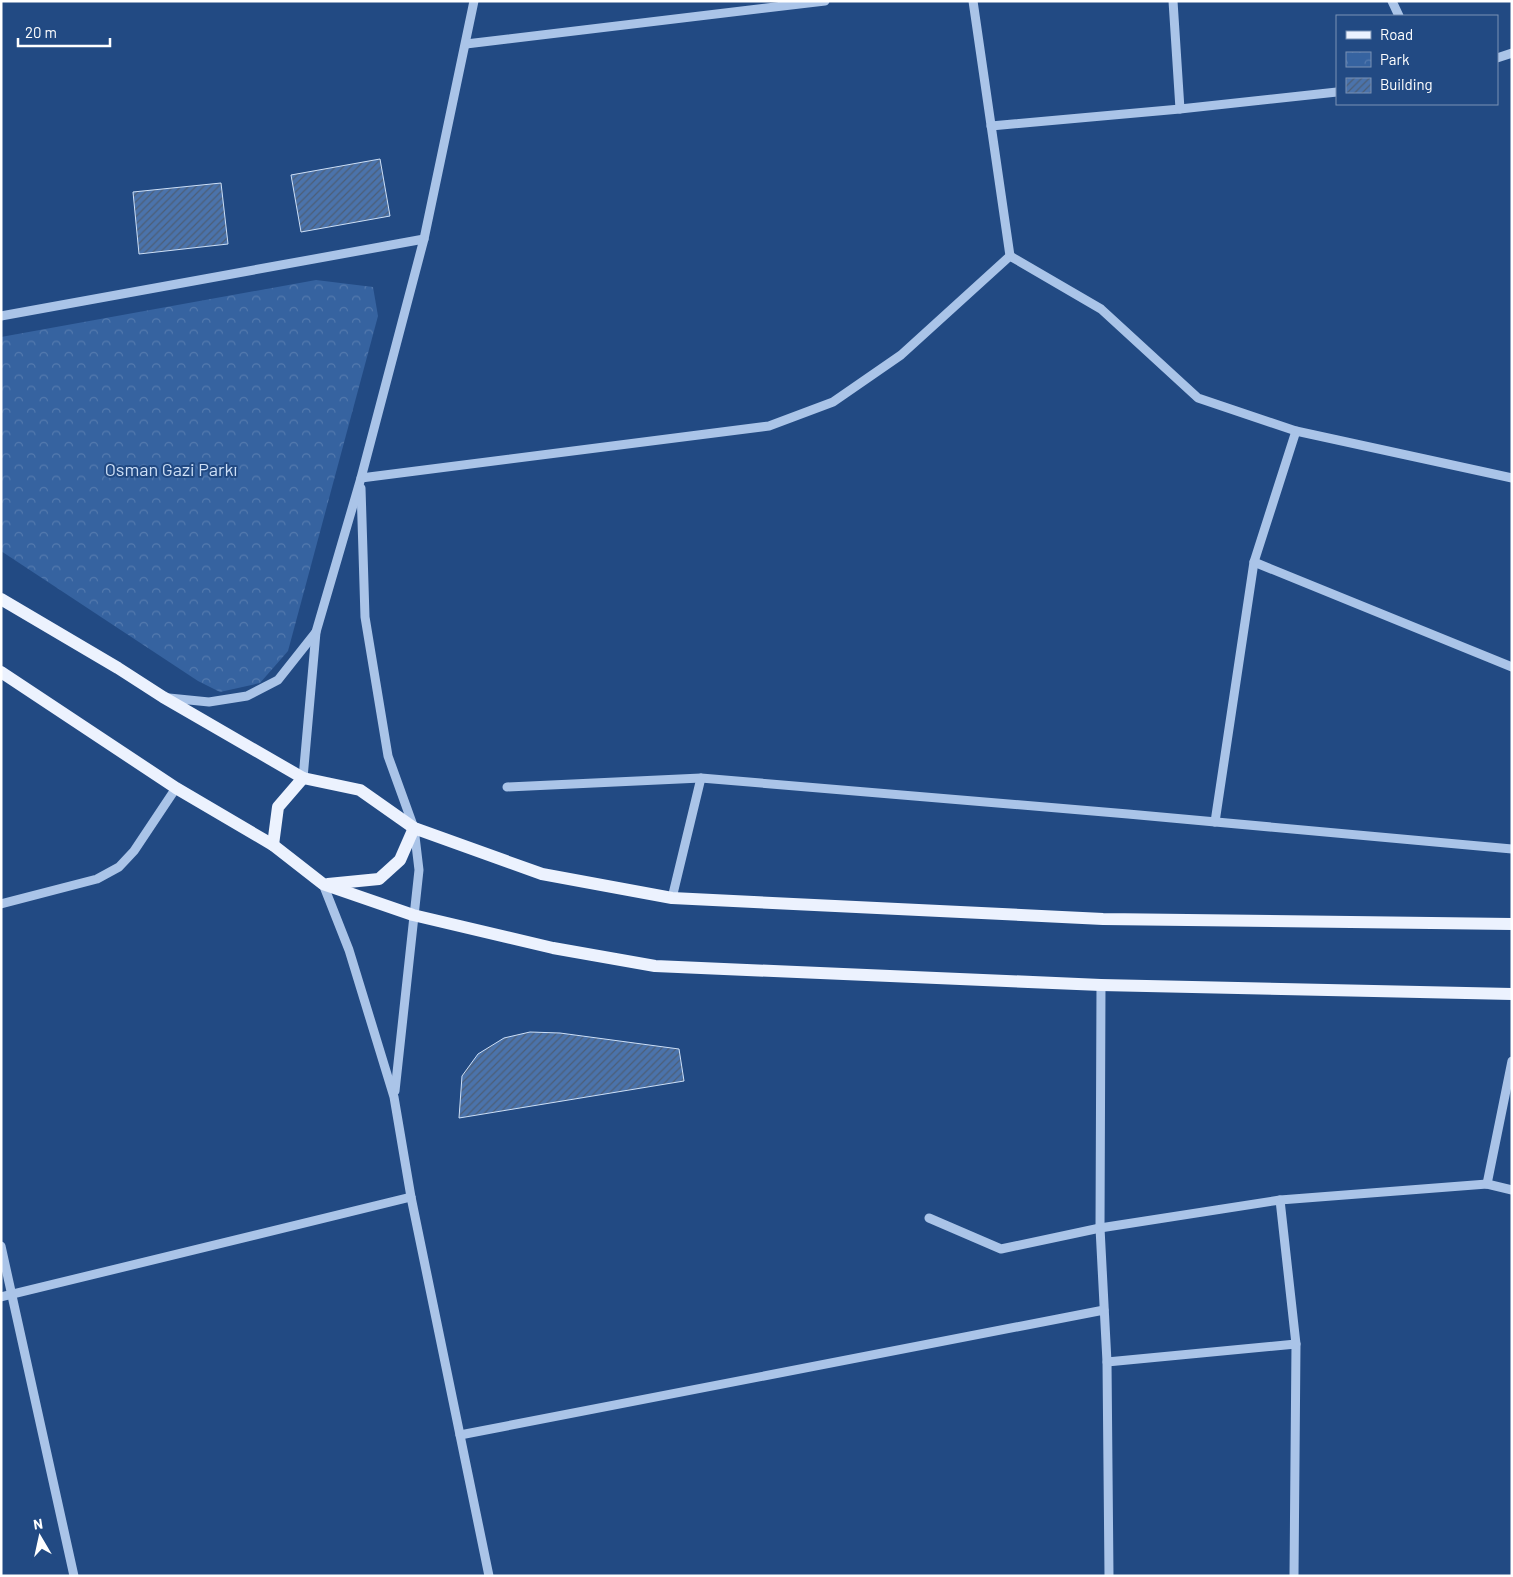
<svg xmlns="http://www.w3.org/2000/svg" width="1513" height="1577" font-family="Barlow,sans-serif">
  <defs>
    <pattern id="park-crowns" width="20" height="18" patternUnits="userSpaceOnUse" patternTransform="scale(1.25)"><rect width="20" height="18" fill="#3663a0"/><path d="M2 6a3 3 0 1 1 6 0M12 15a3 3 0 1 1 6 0" fill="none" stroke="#547aae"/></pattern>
    <pattern id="building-hatch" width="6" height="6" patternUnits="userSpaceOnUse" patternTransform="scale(1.25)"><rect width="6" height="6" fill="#4b73ab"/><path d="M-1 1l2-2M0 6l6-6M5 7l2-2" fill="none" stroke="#4c5e77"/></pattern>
  </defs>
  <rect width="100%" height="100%" fill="#224a83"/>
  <path fill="url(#park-crowns)" d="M 316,280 L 373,287 L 378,316 L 288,651 L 260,683 L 220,692 L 198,681 L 1,551 L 1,337 Z"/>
  <g fill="url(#building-hatch)" stroke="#cddff6">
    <path d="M 380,159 L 390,216 L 301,232 L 291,175 Z"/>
    <path d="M 221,183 L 228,244 L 139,254 L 133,192 Z"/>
    <path d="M 530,1032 L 560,1033 L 679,1049 L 684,1081 L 459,1118 L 462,1076 L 478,1054 L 504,1038 Z"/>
  </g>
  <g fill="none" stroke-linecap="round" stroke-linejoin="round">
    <g stroke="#aac4e8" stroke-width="9">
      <path d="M 973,1 L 1010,256"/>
      <path d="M 1173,1 L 1180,109"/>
      <path d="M 1392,1 L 1399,16"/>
      <path d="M 466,44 L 825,1"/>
      <path d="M 1497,58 L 1512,53"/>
      <path d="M 991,126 L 1180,109 L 1337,92"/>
      <path d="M 1,316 L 424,239"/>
      <path d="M 361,478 L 769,426 L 833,402 L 901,355 L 1010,256 L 1101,309 L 1198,398 L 1296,431 L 1512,478"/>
      <path d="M 361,488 L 365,617 L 388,756 L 414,828 L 419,870 L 395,1091"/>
      <path d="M 1254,562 L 1512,667"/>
      <path d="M 169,698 L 209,702 L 247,696 L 278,680 L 316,632"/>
      <path d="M 303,778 L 316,632 L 361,478 L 424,239 L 474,1"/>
      <path d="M 507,787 L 701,778 L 1128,814 L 1512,849"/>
      <path d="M 1215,822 L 1254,562 L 1296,431"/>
      <path d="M 323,884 L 349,950 L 394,1097 L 411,1197 L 489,1576"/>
      <path d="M 672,898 L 701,778"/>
      <path d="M 1,904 L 97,879 L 119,867 L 134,851 L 176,788"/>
      <path d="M 1101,985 L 1100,1228 L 1107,1362 L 1109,1576"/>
      <path d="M 1487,1184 L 1512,1061"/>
      <path d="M 1280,1200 L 1296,1344 L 1294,1576"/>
      <path d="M 929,1218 L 1001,1249 L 1100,1228 L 1280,1200 L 1487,1184 L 1512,1190"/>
      <path d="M 1,1246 L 74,1576"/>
      <path d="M 1,1297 L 411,1197"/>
      <path d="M 1107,1362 L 1296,1344"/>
      <path d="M 460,1435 L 1104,1310"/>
    </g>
    <g stroke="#ecf2fe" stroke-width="12">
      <path d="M 1,599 L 118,668 L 163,697 L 303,778 L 360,790 L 414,828 L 542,874 L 672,898 L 1103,919 L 1512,924"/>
      <path d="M 1,672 L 176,788 L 273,845 L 323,884 L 413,915 L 553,948 L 655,966 L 1101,985 L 1512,994"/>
      <path d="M 273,845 L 278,807 L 303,778"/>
      <path d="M 328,884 L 379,879 L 400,860 L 414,828"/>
    </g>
  </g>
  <g text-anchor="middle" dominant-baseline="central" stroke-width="4" stroke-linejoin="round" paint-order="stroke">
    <g font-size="18" fill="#cddff6" stroke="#224a83">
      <text x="171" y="469">Osman Gazi Parkı</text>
    </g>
  </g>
  <rect width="1513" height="1577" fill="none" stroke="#ffffff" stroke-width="5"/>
  <rect x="1336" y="15" width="162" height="90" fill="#224a83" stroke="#7a92b5"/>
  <rect x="1346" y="31" width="25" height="8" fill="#ecf2fe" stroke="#7a92b5"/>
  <text x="1380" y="40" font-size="15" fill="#ffffff">Road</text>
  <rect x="1346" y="52" width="25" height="15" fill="url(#park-crowns)" stroke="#7a92b5"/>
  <text x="1380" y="65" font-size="15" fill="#ffffff">Park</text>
  <rect x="1346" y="78" width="25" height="15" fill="url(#building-hatch)" stroke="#7a92b5"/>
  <text x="1380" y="90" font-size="15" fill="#ffffff">Building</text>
  <g transform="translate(40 1537) rotate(351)" stroke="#224a83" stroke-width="4" paint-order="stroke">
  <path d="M0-4L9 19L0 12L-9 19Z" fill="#ffffff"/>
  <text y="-8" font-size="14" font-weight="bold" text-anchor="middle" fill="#ffffff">N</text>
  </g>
  <path d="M18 38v8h92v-8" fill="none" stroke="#ffffff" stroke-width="2.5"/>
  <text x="25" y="38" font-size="15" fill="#ffffff" stroke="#224a83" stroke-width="4" paint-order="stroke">20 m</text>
</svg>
